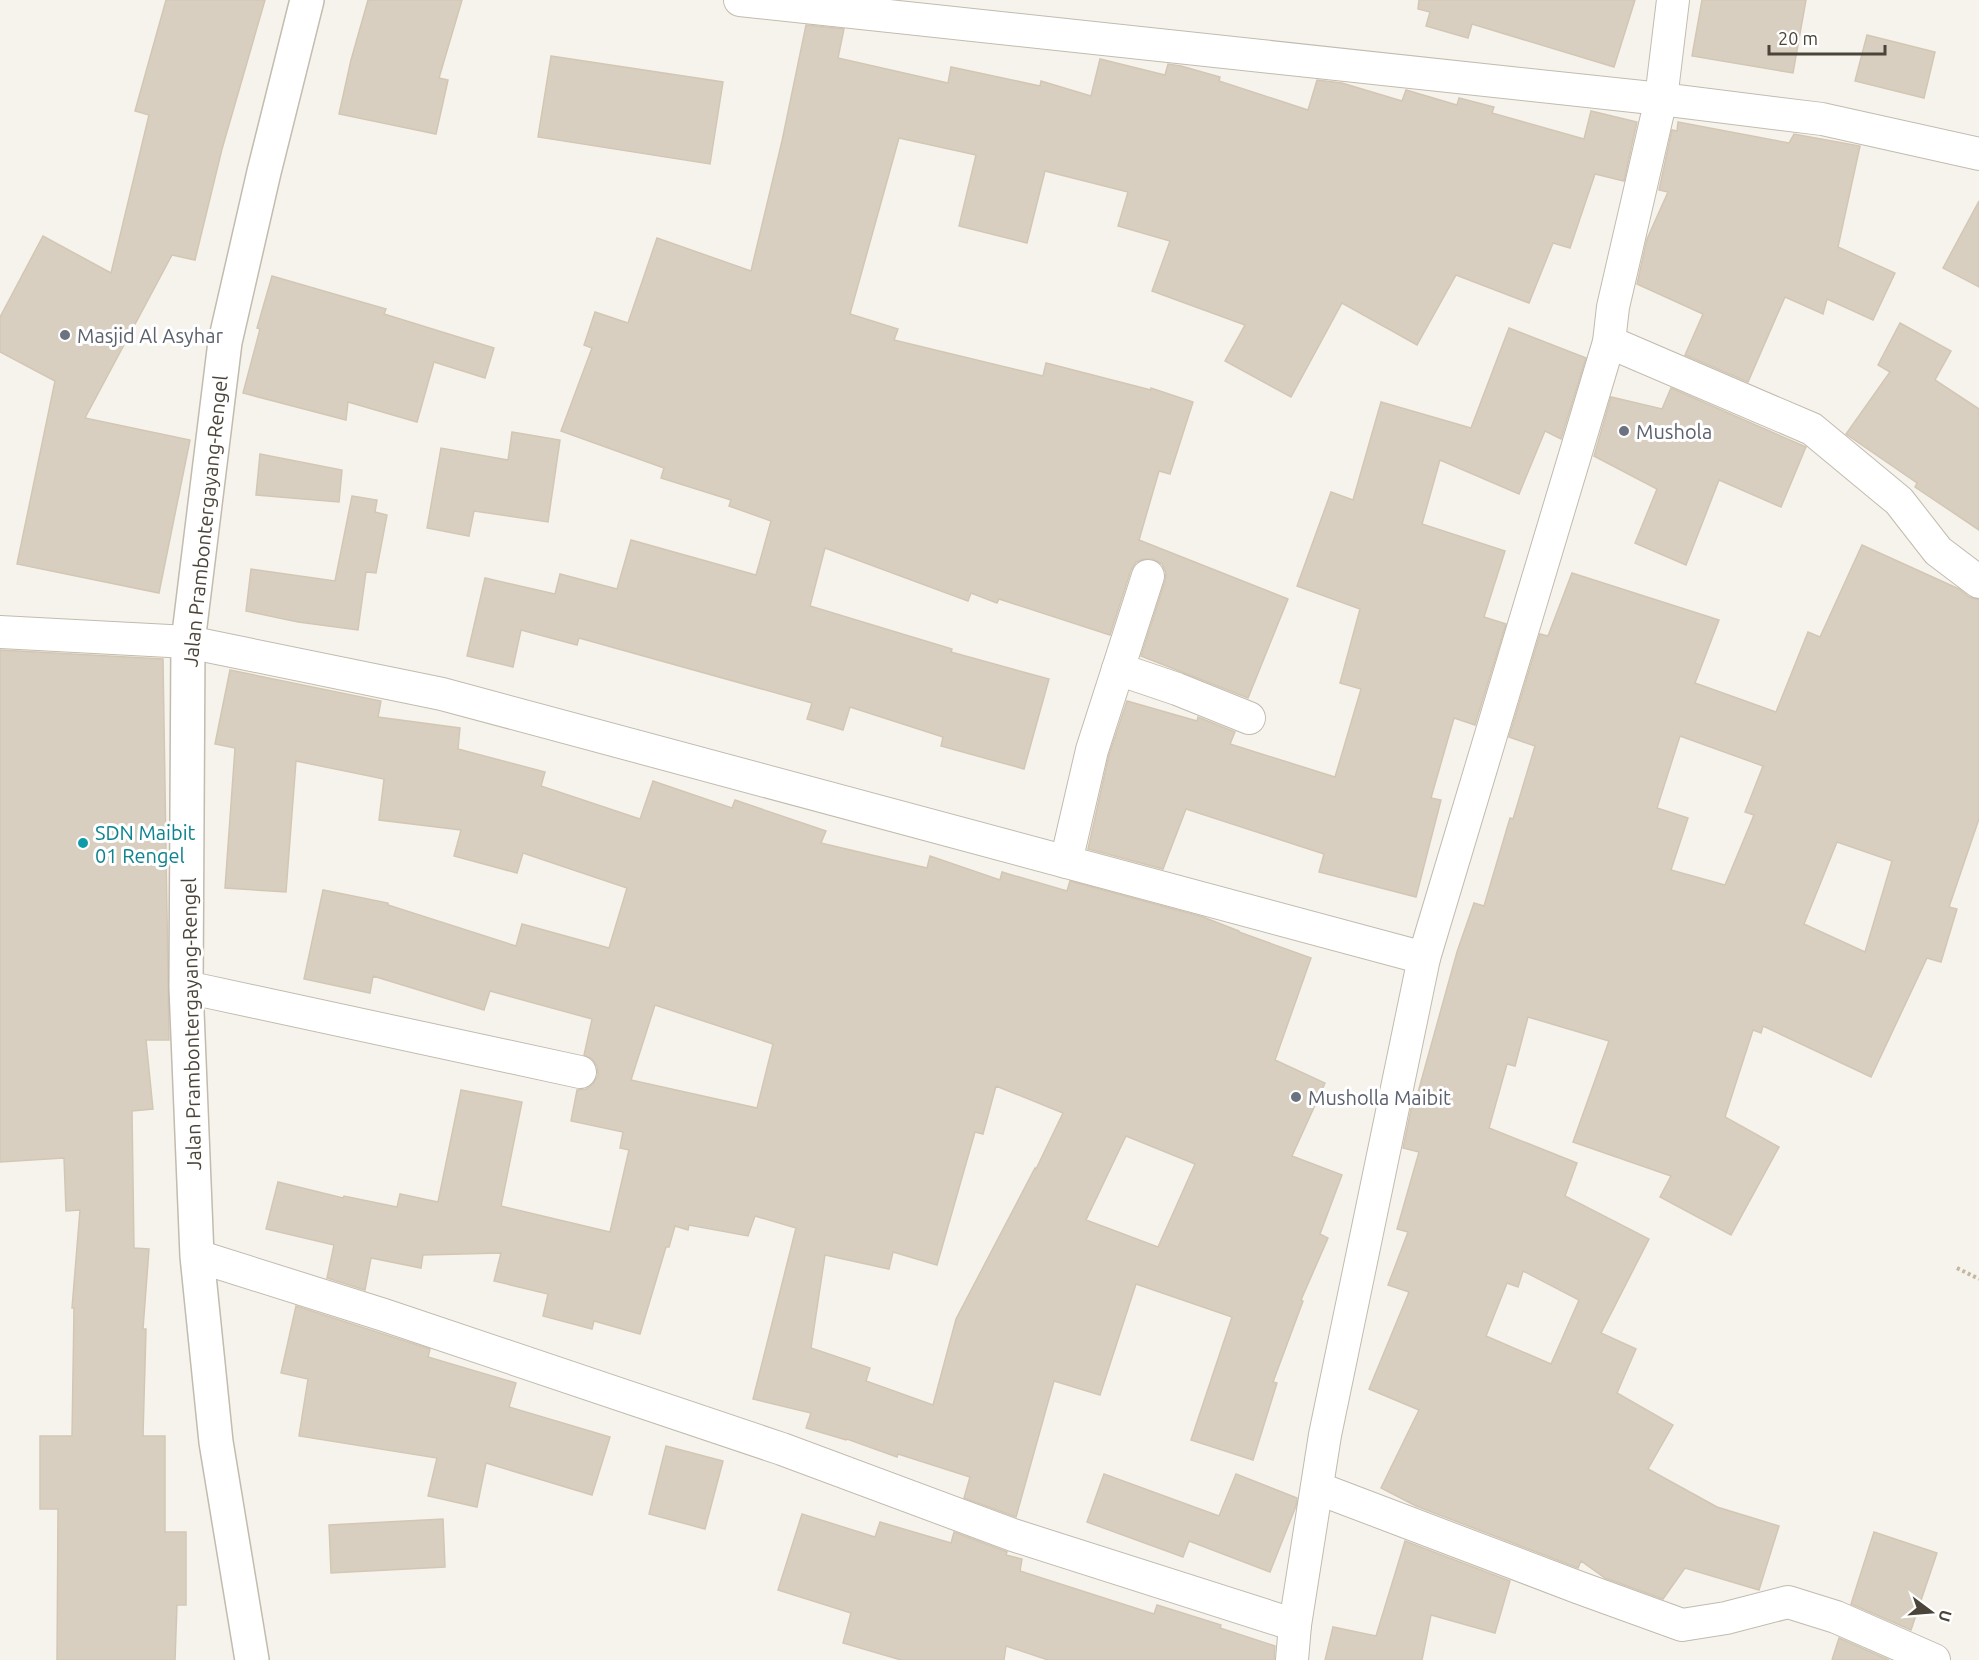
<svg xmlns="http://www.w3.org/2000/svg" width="1979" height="1660" font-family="Ubuntu,sans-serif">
  <rect width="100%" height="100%" fill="#f6f3ec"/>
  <g fill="#d8cfc1" stroke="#d3c7b4" stroke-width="1.5" fill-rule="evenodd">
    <path d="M 166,0 L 265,0 L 222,149 L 195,260 L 172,255 L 85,418 L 190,440 L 159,593 L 17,564 L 55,381 L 0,352 L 0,317 L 43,236 L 111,273 L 149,115 L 135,111 Z"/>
    <path d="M 368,0 L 462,0 L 439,78 L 448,80 L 436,134 L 339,114 L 351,60 Z"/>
    <path d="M 1419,0 L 1635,0 L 1614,67 L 1472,24 L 1468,38 L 1426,26 L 1430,12 L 1418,9 Z"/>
    <path d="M 1702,0 L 1806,0 L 1793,73 L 1692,56 Z"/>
    <path d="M 806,25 L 844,29 L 838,58 L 948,83 L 951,67 L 1040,86 L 1041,81 L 1091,96 L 1100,59 L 1165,75 L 1168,64 L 1181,66 L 1220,77 L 1219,81 L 1308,110 L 1317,80 L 1342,83 L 1402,101 L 1406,90 L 1457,105 L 1459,98 L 1494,107 L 1492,113 L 1584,139 L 1591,111 L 1637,122 L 1624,181 L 1595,174 L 1570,248 L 1553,243 L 1529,303 L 1456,275 L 1417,345 L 1342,303 L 1291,397 L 1225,361 L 1245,325 L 1152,291 L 1170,241 L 1118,226 L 1128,192 L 1045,171 L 1027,243 L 959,226 L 976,155 L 899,138 L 850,314 L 898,329 L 894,340 L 1043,376 L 1046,363 L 1151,390 L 1151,388 L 1193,402 L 1170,474 L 1159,471 L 1139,540 L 1288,599 L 1248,698 L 1141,656 L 1165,581 L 1166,573 L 1162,564 L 1153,559 L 1144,559 L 1136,562 L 1131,570 L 1110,635 L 999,599 L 997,603 L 971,593 L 968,601 L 825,548 L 810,606 L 952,649 L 951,652 L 1049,679 L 1024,769 L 941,746 L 943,737 L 850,707 L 843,730 L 807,719 L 812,703 L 579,638 L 577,645 L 521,630 L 513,667 L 467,656 L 485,578 L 555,594 L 560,574 L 617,589 L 631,540 L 756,575 L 771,521 L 729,506 L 731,500 L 661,478 L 664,468 L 561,431 L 592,348 L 584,345 L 595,312 L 628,323 L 657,238 L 751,271 L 782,141 Z"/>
    <path d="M 1867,35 L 1935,52 L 1924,98 L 1855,81 Z"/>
    <path d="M 551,56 L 723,82 L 710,164 L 538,137 Z"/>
    <path d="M 1678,122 L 1789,143 L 1794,134 L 1860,146 L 1838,247 L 1895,273 L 1873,320 L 1827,299 L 1823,314 L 1785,297 L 1748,382 L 1685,355 L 1703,314 L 1637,284 L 1647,239 L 1668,192 L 1659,190 L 1672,130 L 1677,131 Z"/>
    <path d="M 1979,201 L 1979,287 L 1943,268 Z"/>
    <path d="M 272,276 L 386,309 L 384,314 L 494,348 L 485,378 L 434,362 L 417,422 L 348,402 L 346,420 L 243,393 L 260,329 L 257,328 Z"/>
    <path d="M 1900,323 L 1951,351 L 1935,380 L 1979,409 L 1979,530 L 1915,487 L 1917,483 L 1846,434 L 1890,372 L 1878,365 Z"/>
    <path d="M 1509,328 L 1586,358 L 1561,439 L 1545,431 L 1519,494 L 1440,460 L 1422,524 L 1505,551 L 1484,617 L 1506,624 L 1475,725 L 1454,718 L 1431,798 L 1441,800 L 1416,897 L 1319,872 L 1324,854 L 1186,809 L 1163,869 L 1088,849 L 1109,755 L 1127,701 L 1197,721 L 1198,717 L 1235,732 L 1230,744 L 1335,777 L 1361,689 L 1340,683 L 1360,609 L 1297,586 L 1331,492 L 1353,500 L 1381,402 L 1471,428 Z"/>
    <path d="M 1671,388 L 1806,447 L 1781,507 L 1719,480 L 1686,565 L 1635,543 L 1657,489 L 1594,456 L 1611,397 L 1662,409 Z"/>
    <path d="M 512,432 L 560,440 L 548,522 L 474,511 L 469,536 L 427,528 L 441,448 L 508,460 Z"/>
    <path d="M 260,454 L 342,470 L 339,502 L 256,495 Z"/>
    <path d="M 352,496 L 377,500 L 375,512 L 387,515 L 376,573 L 366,572 L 358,630 L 298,622 L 246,611 L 251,569 L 335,581 Z"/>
    <path d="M 1862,545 L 1959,589 L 1969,597 L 1979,600 L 1979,819 L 1949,907 L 1957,909 L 1941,962 L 1927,958 L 1871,1077 L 1763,1026 L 1761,1033 L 1753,1030 L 1725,1117 L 1779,1147 L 1731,1235 L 1660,1197 L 1671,1176 L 1573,1142 L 1609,1041 L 1528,1017 L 1515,1066 L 1507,1064 L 1489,1128 L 1577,1163 L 1565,1196 L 1649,1239 L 1601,1333 L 1636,1349 L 1617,1393 L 1673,1425 L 1648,1469 L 1717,1507 L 1779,1526 L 1759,1590 L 1685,1568 L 1663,1599 L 1605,1578 L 1581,1561 L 1578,1568 L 1416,1506 L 1381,1488 L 1419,1410 L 1369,1389 L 1409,1292 L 1388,1285 L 1408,1232 L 1397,1229 L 1419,1152 L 1403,1148 L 1414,1095 L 1417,1096 L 1457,952 L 1474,903 L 1484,906 L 1510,818 L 1513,819 L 1535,746 L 1509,737 L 1540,634 L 1548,636 L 1572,573 L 1719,620 L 1695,683 L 1776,712 L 1808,632 L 1820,637 ZM 1680,736 L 1763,766 L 1745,812 L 1754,815 L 1725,885 L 1671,870 L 1688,818 L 1657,808 ZM 1837,842 L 1892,861 L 1865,952 L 1804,924 ZM 1523,1271 L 1579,1300 L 1551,1364 L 1486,1336 L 1507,1283 L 1518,1287 Z"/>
    <path d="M 0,650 L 163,659 L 169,1040 L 146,1040 L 153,1109 L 132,1111 L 134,1248 L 149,1249 L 143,1329 L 146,1329 L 143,1436 L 165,1436 L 165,1532 L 186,1532 L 186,1605 L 177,1605 L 175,1660 L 57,1660 L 58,1509 L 40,1509 L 40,1436 L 72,1436 L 74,1308 L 72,1308 L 80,1210 L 66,1211 L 64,1158 L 0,1162 Z"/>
    <path d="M 230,670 L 381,701 L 378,717 L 460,728 L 458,749 L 545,772 L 541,786 L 640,819 L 653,781 L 732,808 L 735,800 L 826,831 L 821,843 L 927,868 L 930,856 L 1000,880 L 1002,872 L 1067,891 L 1070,881 L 1203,917 L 1239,931 L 1239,932 L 1311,958 L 1275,1060 L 1325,1083 L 1292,1156 L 1342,1175 L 1320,1234 L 1328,1238 L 1301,1300 L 1303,1301 L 1273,1382 L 1277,1383 L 1253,1460 L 1191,1440 L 1232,1317 L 1136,1284 L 1100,1395 L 1054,1381 L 1016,1517 L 964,1498 L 970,1477 L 898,1454 L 897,1457 L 847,1439 L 846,1440 L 806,1428 L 811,1413 L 753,1399 L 796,1228 L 755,1216 L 748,1236 L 689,1225 L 688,1230 L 675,1226 L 669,1247 L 666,1247 L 640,1334 L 594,1321 L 592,1329 L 543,1316 L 548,1294 L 494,1281 L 501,1253 L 423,1255 L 421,1268 L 371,1258 L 365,1290 L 327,1278 L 334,1245 L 266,1229 L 278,1182 L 343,1198 L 344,1196 L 397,1207 L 400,1194 L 438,1202 L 461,1090 L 522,1102 L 501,1206 L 610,1232 L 629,1150 L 620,1148 L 623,1132 L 571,1121 L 577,1090 L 586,1089 L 593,1084 L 598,1075 L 597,1066 L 592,1059 L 584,1055 L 592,1019 L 490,991 L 484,1010 L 373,976 L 370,993 L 304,979 L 323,890 L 388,903 L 388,905 L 516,946 L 522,924 L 609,948 L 627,888 L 523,853 L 517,873 L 454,856 L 461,830 L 379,820 L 384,779 L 296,761 L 286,892 L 225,888 L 235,748 L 215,744 ZM 655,1005 L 773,1044 L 757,1108 L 631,1080 ZM 996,1086 L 1063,1113 L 1036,1169 L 1035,1168 L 956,1319 L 933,1405 L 866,1381 L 870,1368 L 811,1348 L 825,1255 L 889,1269 L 893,1252 L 937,1265 L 975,1132 L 983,1134 ZM 1126,1136 L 1195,1164 L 1158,1247 L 1086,1220 Z"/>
    <path d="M 296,1306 L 430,1349 L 428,1357 L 516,1383 L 509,1407 L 610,1437 L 592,1495 L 486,1463 L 477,1507 L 428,1496 L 437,1458 L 299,1436 L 308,1379 L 281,1373 Z"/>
    <path d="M 666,1446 L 723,1461 L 705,1529 L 649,1514 Z"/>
    <path d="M 1104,1474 L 1219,1516 L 1236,1474 L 1297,1498 L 1296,1506 L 1270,1572 L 1189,1541 L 1183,1557 L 1087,1522 Z"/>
    <path d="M 802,1514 L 875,1537 L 880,1522 L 951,1543 L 954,1532 L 1007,1552 L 1006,1555 L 1022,1559 L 1020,1571 L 1154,1614 L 1157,1605 L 1221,1625 L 1220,1628 L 1275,1646 L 1274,1660 L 1048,1660 L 1006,1646 L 1004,1660 L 901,1660 L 843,1643 L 851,1613 L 778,1590 Z"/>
    <path d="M 443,1519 L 445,1567 L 331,1573 L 329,1525 Z"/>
    <path d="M 1874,1532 L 1937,1553 L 1911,1630 L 1851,1604 Z"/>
    <path d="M 1405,1541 L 1510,1581 L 1495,1633 L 1431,1615 L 1422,1660 L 1325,1660 L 1333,1627 L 1376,1636 Z"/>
    <path d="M 1839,1638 L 1889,1660 L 1832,1660 Z"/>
  </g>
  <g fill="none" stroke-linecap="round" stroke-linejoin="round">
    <defs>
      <g id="minor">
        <path d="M 740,0 L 1661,99 L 1822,119 L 1979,154"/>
        <path d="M 1609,342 L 1812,429 L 1899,501 L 1938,551 L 1979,582"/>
        <path d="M 0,632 L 188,642 L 442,694 L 1424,958"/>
        <path d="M 1118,669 L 1177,689 L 1249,718"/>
        <path d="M 1066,862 L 1092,750 L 1148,576"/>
        <path d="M 186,987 L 580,1072"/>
        <path d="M 197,1256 L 384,1315 L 782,1449 L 1013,1535 L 1295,1625"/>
        <path d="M 1317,1488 L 1580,1588 L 1682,1625 L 1726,1618 L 1788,1602 L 1836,1617 L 1934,1660"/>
        <path d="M 1292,1660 L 1295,1625 L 1325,1435 L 1424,958 L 1609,342 L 1613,307 L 1661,99 L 1673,0"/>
      </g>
      <path id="tertiary" d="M 252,1660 L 216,1442 L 197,1256 L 186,987 L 188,642 L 225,342 L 264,172 L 307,0"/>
    </defs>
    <use href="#minor" stroke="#c2bbae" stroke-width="34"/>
    <use href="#tertiary" stroke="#c2bbae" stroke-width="36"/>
    <path stroke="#c4b79f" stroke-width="4" stroke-dasharray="3 3" stroke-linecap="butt" d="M 1957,1268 L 1979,1279"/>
    <use href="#minor" stroke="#fff" stroke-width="32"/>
    <use href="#tertiary" stroke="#fff" stroke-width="33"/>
  </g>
  <g fill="#6b7280" stroke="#fff" stroke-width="2">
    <circle cx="65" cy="335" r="6"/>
    <circle cx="1624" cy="431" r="6"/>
    <circle cx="1296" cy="1097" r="6"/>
  </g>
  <circle fill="#0f9aa8" stroke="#fff" stroke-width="2" cx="83" cy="843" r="6"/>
  <g text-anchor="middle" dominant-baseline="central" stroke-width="6" stroke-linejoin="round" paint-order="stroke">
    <g font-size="20" fill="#5b616d" stroke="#fff" text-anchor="start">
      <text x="77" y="335">Masjid Al Asyhar</text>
      <text x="1636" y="431">Mushola</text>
      <text x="1308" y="1097">Musholla Maibit</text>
    </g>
    <g font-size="20" fill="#4b4439" stroke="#fff">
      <text transform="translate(205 521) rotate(-84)">Jalan Prambontergayang-Rengel</text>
      <text transform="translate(191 1024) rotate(-91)">Jalan Prambontergayang-Rengel</text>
    </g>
    <g font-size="20" fill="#0d838f" stroke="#fff" text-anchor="start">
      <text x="95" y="832">SDN Maibit<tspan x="95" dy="23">01 Rengel</tspan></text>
    </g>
  </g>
  <g transform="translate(1931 1612) rotate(106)" stroke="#ffffff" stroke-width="4.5" paint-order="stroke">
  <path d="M0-4.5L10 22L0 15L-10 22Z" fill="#4b4439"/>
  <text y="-9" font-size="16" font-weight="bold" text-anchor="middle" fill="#4b4439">U</text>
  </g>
  <path d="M1769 45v9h116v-9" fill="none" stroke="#4b4439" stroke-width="3"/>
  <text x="1778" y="45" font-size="18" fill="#4b4439" stroke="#ffffff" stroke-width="4.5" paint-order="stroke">20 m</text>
</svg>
